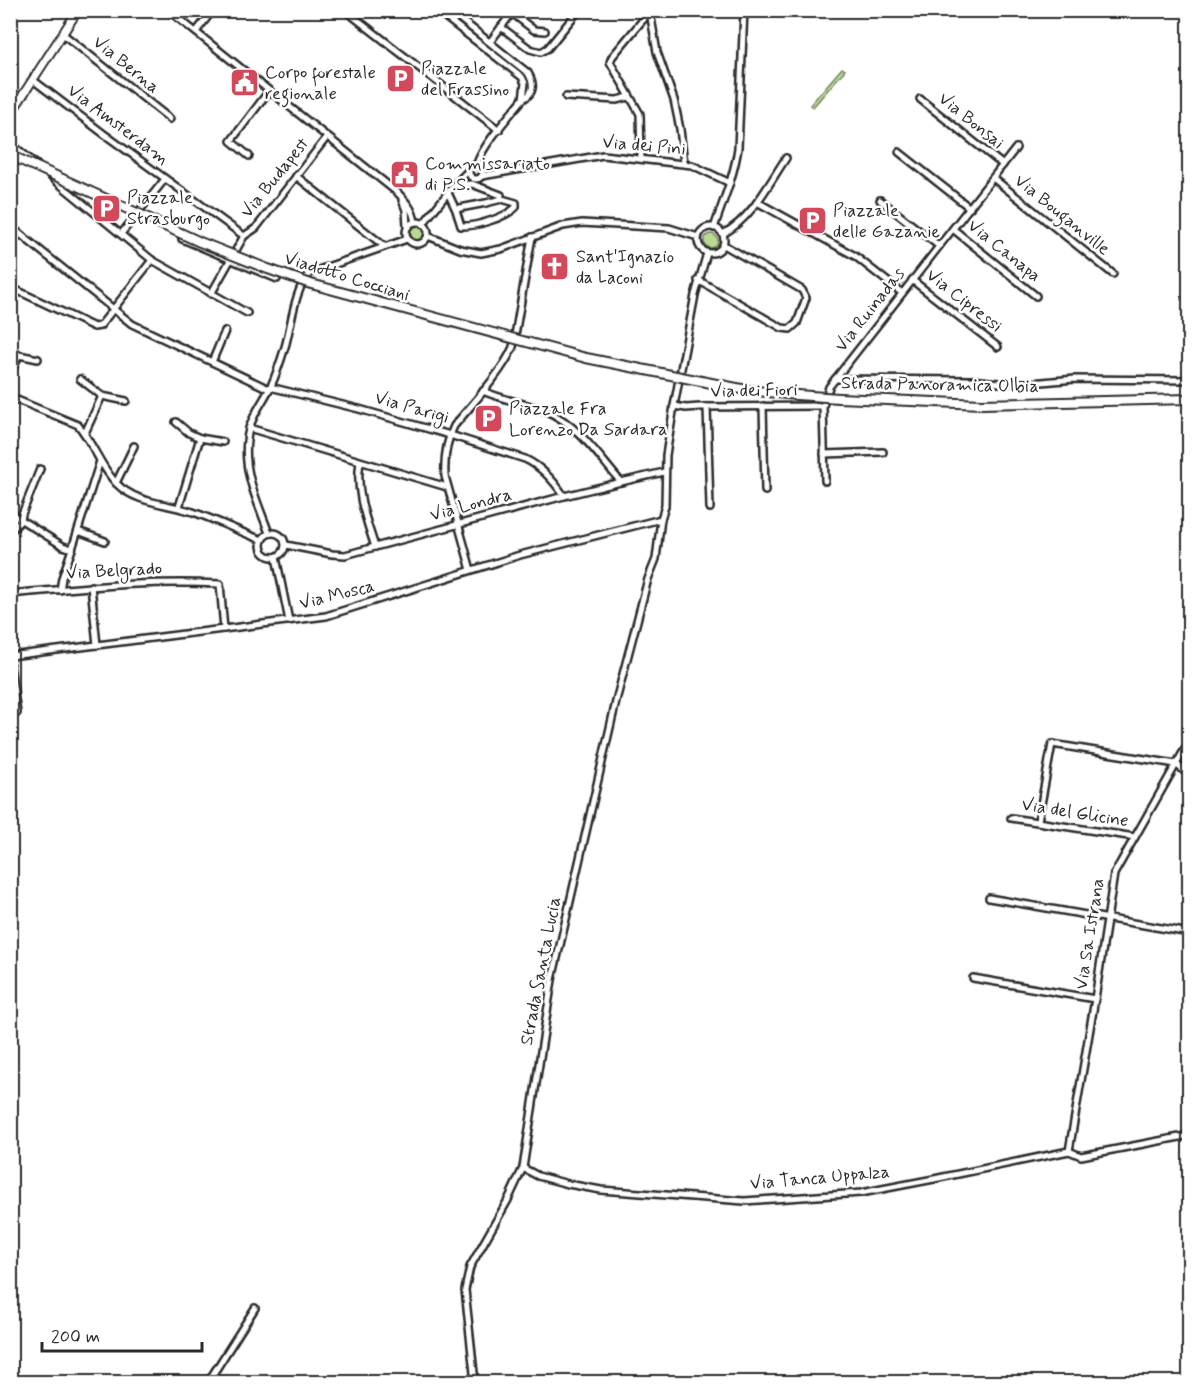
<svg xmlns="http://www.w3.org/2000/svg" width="1200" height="1393" font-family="Mynerve,sans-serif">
  <rect width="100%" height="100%" fill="#fff"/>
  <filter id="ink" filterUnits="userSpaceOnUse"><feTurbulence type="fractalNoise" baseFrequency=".0167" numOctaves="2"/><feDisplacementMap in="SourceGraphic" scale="12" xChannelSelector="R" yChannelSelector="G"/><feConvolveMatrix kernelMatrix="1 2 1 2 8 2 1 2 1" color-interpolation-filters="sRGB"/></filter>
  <g filter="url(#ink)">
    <g fill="#bad992" stroke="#72825e" stroke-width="1.5">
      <path d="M 842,68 L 845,70 L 813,107 L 810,105 Z"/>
      <circle cx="417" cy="233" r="7"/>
      <circle cx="711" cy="241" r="7"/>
    </g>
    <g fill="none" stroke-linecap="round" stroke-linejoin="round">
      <defs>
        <g id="minor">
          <path d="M 168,10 L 398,193 C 407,203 413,209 415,222"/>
          <path d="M 345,10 L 499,130"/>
          <path d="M 436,10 L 522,77 L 525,83 L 523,99"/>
          <path d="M 449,10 L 528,73 C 534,83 535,93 523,99 C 510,115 482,146 477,164"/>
          <path d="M 648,11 L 650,12 L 657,52 L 674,100 L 680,129 L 684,163"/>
          <path d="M 512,13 L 534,30 L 545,31"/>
          <path d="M 501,27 L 530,49 L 541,52 L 548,48 L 579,10"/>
          <path d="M 196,32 L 213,10"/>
          <path d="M 63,34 L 170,119"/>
          <path d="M 490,42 L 514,10"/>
          <path d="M 33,80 L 104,134 L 244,236"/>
          <path d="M 566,97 L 617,100 L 629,97"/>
          <path d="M 920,99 L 1003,165"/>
          <path d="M 10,143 L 37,165"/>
          <path d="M 899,152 L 970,208"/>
          <path d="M 249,156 L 231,141 L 269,91"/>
          <path d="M 641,159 L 640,114 L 610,62 L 612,57 L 651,10"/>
          <circle cx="476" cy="172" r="7"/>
          <path d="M 296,176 L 384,246"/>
          <path d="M 482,176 L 603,155 L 692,165 L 730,183"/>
          <path d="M 51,177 L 152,260 L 247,313"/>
          <path d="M 993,178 L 1113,274"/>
          <path d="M 454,185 L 472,184 L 501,195"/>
          <path d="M 448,193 L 456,210 L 461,226 C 475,227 507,217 516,207 L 516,203 L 502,199 L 486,203 L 460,208 L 456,210"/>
          <path d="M 402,200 L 406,210 L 407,226"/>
          <path d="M 880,200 L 939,246"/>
          <path d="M 757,202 L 855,256 L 902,293"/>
          <circle cx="417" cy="233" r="11"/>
          <path d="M 423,224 L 454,185 L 468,171"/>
          <path d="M 10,226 L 132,324 L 269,389"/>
          <circle cx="711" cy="240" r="13"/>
          <path d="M 714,228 C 723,201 734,176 738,148 L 744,10"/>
          <path d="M 953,229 L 1036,296"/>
          <path d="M 121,234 L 165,179"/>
          <path d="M 723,234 C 752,218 768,185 786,158"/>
          <path d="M 244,236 L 256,228 L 327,137"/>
          <path d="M 428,236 L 460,249 L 481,253 L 501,249 L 563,226 L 582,223 L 669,228 L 698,237"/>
          <path d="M 182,239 L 277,279"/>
          <path d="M 698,280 L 782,328 L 790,329 L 797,323 L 806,298 L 802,290 L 724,245"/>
          <path d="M 912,280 L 998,347"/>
          <path d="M 10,287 L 94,327 L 100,326 L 152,260"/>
          <path d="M 211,294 L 244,236"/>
          <path d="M 10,350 L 19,355 L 38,359"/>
          <path d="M 212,362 L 225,331"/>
          <path d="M 10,375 L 19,355"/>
          <path d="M 80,379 L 102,396 L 126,401"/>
          <path d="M 835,379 L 972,380 L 999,383 L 1031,383 L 1075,379 L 1190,380"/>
          <path d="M 270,387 L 359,409 L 450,435 L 525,459 C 542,467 554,481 564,496"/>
          <path d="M 483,391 C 503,400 525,403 546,411 C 578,424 599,457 621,482"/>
          <path d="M 10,397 L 78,425 C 93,443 100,466 116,483 C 136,504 167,503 193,512 C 216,520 238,531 262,540"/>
          <path d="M 674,406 L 686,408 L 700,407 L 823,406"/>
          <path d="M 763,406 L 765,491"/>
          <path d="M 707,407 L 710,508"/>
          <path d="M 176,422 L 189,433 L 200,438"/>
          <path d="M 249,428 L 447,487"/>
          <path d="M 85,433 L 102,396"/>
          <path d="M 824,454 L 883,452"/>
          <path d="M 360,462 C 355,491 366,519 375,547"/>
          <path d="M 825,481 L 823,406 L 829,387 L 1016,148"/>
          <path d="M 116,483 L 134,446"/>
          <path d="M 179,507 L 200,438 L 223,442"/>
          <path d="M 10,513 L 63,546 L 72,549"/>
          <path d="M 78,531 L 105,541"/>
          <path d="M 10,532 L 21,520 L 22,514 L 40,469"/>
          <circle cx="273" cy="545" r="12"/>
          <path d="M 269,533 C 258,503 243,473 247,440 C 249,419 262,404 271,386 C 277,373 281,360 285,347 C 291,327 295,286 310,273 L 407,239"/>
          <path d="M 286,545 L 332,554 L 345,555 L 564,496 L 621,482 L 664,472"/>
          <path d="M 276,557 L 289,621"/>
          <path d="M 471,570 L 445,476 C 444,458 446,442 454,426 C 473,403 502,373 513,347 L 532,237"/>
          <path d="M 91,586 L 97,645"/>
          <path d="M 60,590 L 62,578 L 72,549 L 100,461"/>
          <path d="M 10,594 C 80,588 149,580 220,584 L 224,629"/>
          <path d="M 10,656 L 326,616 L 520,555 L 661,519"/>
          <path d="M 10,665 L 17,713"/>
          <path d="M 1011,818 L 1135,837"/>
          <path d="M 1038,821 L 1052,744 L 1176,764 L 1190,776"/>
          <path d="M 989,898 L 1190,933"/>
          <path d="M 973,978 L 1095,999"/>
          <path d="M 1069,1151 L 1095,999 L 1114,874 L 1190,740"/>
          <path d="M 523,1168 L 538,1176 L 568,1184 L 601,1190 L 744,1201 L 861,1193 L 934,1179 L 1069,1151 L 1081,1156 L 1190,1135"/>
          <path d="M 208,1382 L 255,1308"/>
          <path d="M 475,1382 L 465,1290 L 470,1267 L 508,1200 L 523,1168 L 552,980 L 617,697 L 648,579 L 656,559 L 661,519 L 665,506 L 666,455 L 674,406 L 695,295 L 707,253"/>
        </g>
        <path id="major" d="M 10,115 L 78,10"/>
        <g id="highway">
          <path d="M 691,379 L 747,390 L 797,395"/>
          <path d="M 839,398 L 982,404 L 1190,399"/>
        </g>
      </defs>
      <use href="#minor" stroke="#2b2b2b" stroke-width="10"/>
      <use href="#major" stroke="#2b2b2b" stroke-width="11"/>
      <use href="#highway" stroke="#2b2b2b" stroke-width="12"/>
      <use href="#minor" stroke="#fff" stroke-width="5"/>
      <use href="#major" stroke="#fff" stroke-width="7"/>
      <use href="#highway" stroke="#fff" stroke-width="8"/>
      <defs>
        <g id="highway-bridge">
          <path d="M 10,155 L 200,242 L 268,269 L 311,284 L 586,358 L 691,379"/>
          <path d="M 797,395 L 839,398"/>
        </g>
      </defs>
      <use href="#highway-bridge" stroke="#2b2b2b" stroke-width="12" stroke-linecap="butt"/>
      <use href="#highway-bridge" stroke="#fff" stroke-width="8"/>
    </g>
  </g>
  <defs>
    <symbol id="parking-square" viewBox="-11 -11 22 22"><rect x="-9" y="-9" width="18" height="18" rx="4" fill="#d1495b" stroke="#fff"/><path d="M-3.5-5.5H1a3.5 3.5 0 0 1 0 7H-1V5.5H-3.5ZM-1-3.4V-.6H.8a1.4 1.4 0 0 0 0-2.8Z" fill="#fff"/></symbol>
    <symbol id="civic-square" viewBox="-11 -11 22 22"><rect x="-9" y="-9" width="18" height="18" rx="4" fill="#d1495b" stroke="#fff"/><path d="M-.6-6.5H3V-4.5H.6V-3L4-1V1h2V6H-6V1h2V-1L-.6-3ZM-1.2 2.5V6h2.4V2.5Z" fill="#fff"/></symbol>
    <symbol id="church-square" viewBox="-11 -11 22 22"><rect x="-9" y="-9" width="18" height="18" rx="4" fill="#d1495b" stroke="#fff"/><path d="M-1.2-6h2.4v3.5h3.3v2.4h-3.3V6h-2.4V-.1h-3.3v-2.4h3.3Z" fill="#fff"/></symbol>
  </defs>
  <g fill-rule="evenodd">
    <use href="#parking-square" x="384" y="62" width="33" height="33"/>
    <use href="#civic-square" x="228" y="66" width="33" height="33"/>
    <use href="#civic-square" x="388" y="158" width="33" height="33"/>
    <use href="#parking-square" x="90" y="192" width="33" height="33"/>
    <use href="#parking-square" x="796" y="204" width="33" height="33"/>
    <use href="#church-square" x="538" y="250" width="33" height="33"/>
    <use href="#parking-square" x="472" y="402" width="33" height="33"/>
  </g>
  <g text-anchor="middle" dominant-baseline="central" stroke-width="5" stroke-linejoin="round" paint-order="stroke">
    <g font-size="18" fill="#2b2b2b" stroke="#fff">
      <text transform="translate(126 65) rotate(39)">Via Berna</text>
      <text transform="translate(971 121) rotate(39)">Via Bonsai</text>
      <text transform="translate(118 125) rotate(37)">Via Amsterdam</text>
      <text transform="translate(644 146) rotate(5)">Via dei Pini</text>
      <text transform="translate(275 178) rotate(-51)">Via Budapest</text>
      <text transform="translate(1062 215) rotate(39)">Via Bouganville</text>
      <text transform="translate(1004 251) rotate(39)">Via Canapa</text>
      <text transform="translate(347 277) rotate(17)">Viadotto Cocciani</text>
      <text transform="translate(964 301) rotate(38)">Via Cipressi</text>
      <text transform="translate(870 310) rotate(-52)">Via Ruinadas</text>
      <text transform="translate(940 385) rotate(1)">Strada Panoramica Olbia</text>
      <text transform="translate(754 391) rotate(-1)">Via dei Fiori</text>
      <text transform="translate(412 408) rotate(16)">Via Parigi</text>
      <text transform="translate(471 505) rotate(-15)">Via Londra</text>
      <text transform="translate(114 571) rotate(-3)">Via Belgrado</text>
      <text transform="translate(337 595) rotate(-14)">Via Mosca</text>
      <text transform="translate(1075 813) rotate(9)">Via del Glicine</text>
      <text transform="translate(1090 934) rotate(-81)">Via Sa Istrana</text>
      <text transform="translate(541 971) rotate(-79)">Strada Santa Lucia</text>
      <text transform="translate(820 1178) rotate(-5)">Via Tanca Uppalza</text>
    </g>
    <g font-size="18" fill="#2b2b2b" stroke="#fff" text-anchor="start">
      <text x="421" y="69">Piazzale<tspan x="421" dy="21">del Frassino</tspan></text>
      <text x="265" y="73">Corpo forestale<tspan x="265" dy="21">regionale</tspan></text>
      <text x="425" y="164">Commissariato<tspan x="425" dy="21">di P.S.</tspan></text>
      <text x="127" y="198">Piazzale<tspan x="127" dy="21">Strasburgo</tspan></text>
      <text x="833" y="211">Piazzale<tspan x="833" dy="21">delle Gazanie</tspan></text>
      <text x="576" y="257">Sant'Ignazio<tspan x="576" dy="21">da Laconi</tspan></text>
      <text x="509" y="409">Piazzale Fra<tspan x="509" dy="21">Lorenzo Da Sardara</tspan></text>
    </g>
  </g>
  <rect width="1200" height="1393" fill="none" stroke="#fff" stroke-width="36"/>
  <rect x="18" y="18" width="1164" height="1357" fill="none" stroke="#2b2b2b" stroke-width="2" filter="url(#ink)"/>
  <path d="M42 1342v9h160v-9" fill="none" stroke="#2b2b2b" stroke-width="3"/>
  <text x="51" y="1342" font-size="18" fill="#2b2b2b" stroke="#ffffff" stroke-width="4.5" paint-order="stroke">200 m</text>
</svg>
